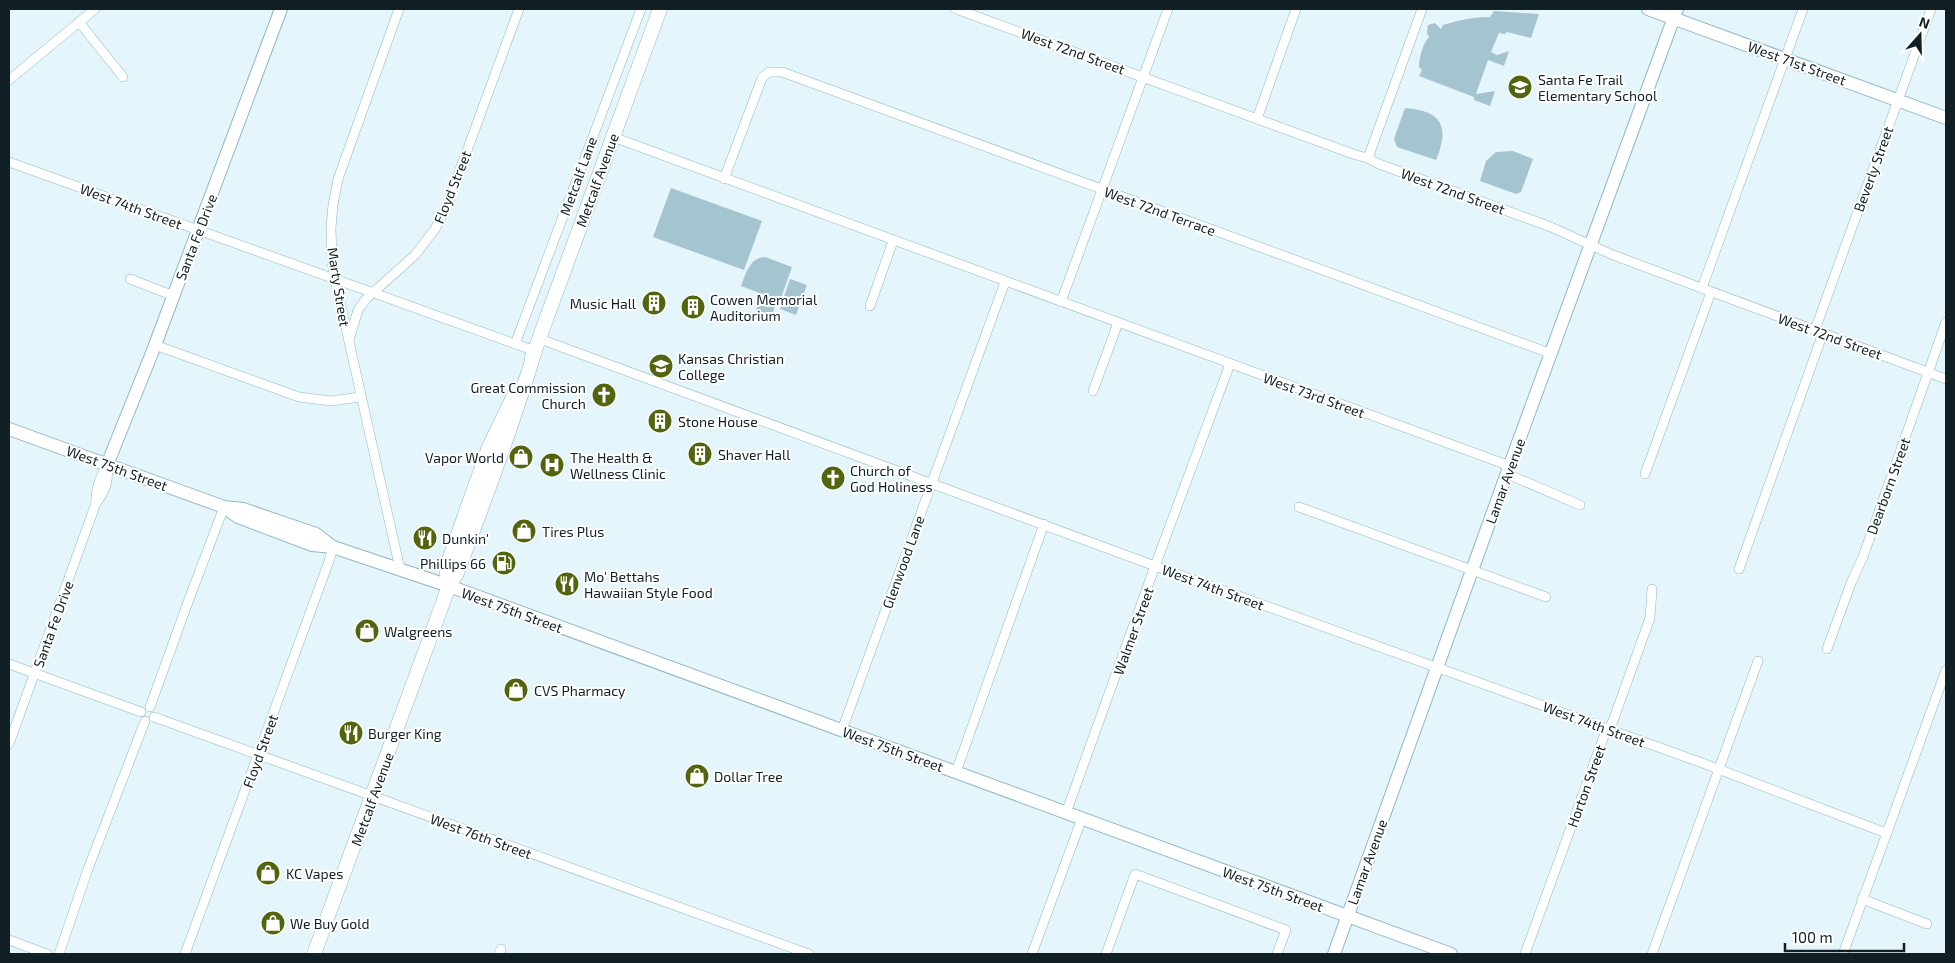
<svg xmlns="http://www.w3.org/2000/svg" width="1955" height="963" font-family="'Exo 2',sans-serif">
  <rect width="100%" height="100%" fill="#e4f5fb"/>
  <g fill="#a4c5d0">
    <path d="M 1494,11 L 1539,14 L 1531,38 L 1507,32 L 1505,34 L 1499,33 L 1491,52 L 1497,55 L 1509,51 L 1504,66 L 1488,60 L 1476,94 L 1495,91 L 1490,106 L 1474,100 L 1474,97 L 1419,76 L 1422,70 L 1419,67 C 1419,58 1423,43 1429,37 L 1427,33 L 1428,25 L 1435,23 L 1441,29 L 1443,25 C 1459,20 1473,17 1490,17 Z"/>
    <path d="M 1405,108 C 1442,111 1450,126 1436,160 L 1397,147 L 1394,139 Z"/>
    <path d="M 1513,151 L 1533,159 L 1521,192 L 1516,194 L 1480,181 L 1486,161 L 1496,152 Z"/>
    <path d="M 671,188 L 762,221 L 744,270 L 653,237 Z"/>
    <path d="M 765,257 L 792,267 L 781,298 L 775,299 L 741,286 C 746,274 749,258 765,257 Z"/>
    <path d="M 790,279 L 807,285 L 796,315 L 780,309 Z"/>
    <path d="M 759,298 L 776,304 L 771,318 L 756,312 Z"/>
  </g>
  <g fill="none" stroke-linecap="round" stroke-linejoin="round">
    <defs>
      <g id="street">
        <path d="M 399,9 L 338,179 L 333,205 L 331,228 L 332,262 L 335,279 L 400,569"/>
        <path d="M 956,9 L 1356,155 L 1368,158 L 1379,164 L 1551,227 L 1613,255 L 1946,379"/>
        <path d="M 79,22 L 123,77"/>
        <path d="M 9,80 L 95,9"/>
        <path d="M 1257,119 L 1296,9"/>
        <path d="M 613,137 L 1510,466"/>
        <path d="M 1368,158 L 1422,9"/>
        <path d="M 9,162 L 535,351"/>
        <path d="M 724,179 L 762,78 L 769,72 L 782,72 L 1552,354"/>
        <path d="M 130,279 L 174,296"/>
        <path d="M 1702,288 L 1803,9"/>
        <path d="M 1061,302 L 1168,9"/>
        <path d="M 870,306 L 893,241"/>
        <path d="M 1815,330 L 1931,9"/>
        <path d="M 540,339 L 1155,566 L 1705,764 L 1886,833"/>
        <path d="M 349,340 L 358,310 L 366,299 L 415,255 L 435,229 L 446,208 L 519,9"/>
        <path d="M 515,344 L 641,9"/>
        <path d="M 155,345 L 299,397 L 331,401 L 360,397"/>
        <path d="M 1093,391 L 1118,323"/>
        <path d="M 1507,474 L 1580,505"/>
        <path d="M 1645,474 L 1711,292"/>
        <path d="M 96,503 C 95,489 100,477 107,465"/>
        <path d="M 1299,507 L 1546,597"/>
        <path d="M 1739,569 L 1823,333"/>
        <path d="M 1827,649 L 1851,583 L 1863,557 L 1946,322"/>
        <path d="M 9,664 L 141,712"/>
        <path d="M 150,707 L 188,602 L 224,507"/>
        <path d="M 154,717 L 809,954"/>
        <path d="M 842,730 L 1005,282"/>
        <path d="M 9,744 L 96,503 C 106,491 109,480 107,465"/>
        <path d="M 956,772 L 1044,524"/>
        <path d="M 1066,813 L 1155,566 L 1230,364"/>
        <path d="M 1862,899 L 1927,924"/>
        <path d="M 9,940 L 47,954"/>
        <path d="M 59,954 L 88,869 L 145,721"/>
        <path d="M 185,954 L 329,561 L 333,547"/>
        <path d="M 499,954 L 501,949"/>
        <path d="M 1032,954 L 1082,818"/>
        <path d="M 1106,954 L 1135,874 L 1286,930 L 1277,954"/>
        <path d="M 1525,954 L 1604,736 L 1613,721 L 1650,618 L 1652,589"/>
        <path d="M 1652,954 L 1758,661"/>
        <path d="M 1843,954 L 1946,670"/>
      </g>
      <g id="secondary">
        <path d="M 1648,9 L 1946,118"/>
        <path d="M 9,429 L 224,507 L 243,509 L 316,534 L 333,547"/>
        <path d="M 107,465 L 152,353 L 281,9"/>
        <path d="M 224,507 L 238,517 L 312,545 L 333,547 L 449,586 L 1451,954"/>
        <path d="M 1334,954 L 1511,462 L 1677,9"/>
      </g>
      <g id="primary">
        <path d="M 532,358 L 660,9"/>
        <path d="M 449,586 L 446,568 L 489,447 L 516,391"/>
        <path d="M 314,954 L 449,586 L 457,573 C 485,500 512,426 535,351"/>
      </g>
    </defs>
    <use href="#street" stroke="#8eb8c5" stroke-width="10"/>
    <use href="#secondary" stroke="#8eb8c5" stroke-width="14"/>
    <use href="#primary" stroke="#8eb8c5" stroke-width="15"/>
    <use href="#street" stroke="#fff" stroke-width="9"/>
    <use href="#secondary" stroke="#fff" stroke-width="12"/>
    <use href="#primary" stroke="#fff" stroke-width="14"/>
  </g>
  <defs>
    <symbol id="school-disc" viewBox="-11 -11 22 22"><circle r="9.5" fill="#52640d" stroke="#fff"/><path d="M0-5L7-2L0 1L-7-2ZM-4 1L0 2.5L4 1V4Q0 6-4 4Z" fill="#fff"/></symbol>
    <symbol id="building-disc" viewBox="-11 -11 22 22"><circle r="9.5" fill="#52640d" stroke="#fff"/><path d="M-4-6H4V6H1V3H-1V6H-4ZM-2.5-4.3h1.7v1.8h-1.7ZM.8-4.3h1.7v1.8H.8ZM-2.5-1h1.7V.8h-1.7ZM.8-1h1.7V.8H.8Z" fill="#fff"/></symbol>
    <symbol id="university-disc" viewBox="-11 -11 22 22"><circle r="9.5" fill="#52640d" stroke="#fff"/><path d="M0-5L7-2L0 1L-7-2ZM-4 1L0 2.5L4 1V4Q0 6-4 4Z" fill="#fff"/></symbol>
    <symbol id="church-disc" viewBox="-11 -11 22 22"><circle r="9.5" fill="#52640d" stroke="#fff"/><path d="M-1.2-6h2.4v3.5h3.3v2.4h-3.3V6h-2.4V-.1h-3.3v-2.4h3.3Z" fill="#fff"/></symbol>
    <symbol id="shop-disc" viewBox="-11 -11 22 22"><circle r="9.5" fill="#52640d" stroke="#fff"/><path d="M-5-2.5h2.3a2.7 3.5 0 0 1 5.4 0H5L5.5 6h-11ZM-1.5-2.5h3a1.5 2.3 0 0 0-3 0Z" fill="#fff"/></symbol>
    <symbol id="hospital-disc" viewBox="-11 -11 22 22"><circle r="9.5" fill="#52640d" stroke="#fff"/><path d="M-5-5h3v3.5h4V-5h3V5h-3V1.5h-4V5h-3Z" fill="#fff"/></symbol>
    <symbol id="restaurant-disc" viewBox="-11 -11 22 22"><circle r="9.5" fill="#52640d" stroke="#fff"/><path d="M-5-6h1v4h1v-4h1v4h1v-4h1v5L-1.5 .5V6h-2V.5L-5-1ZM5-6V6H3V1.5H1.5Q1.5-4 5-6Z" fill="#fff"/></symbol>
    <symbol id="fuel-disc" viewBox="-11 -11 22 22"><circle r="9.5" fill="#52640d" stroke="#fff"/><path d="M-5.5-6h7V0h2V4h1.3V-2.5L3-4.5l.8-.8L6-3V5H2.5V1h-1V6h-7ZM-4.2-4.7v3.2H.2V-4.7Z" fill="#fff"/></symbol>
  </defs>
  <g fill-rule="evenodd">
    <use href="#school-disc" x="1506" y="73" width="28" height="28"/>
    <use href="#building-disc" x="640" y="289" width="28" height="28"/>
    <use href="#building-disc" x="679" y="293" width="28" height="28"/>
    <use href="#university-disc" x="647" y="352" width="28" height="28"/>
    <use href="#church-disc" x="590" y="381" width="28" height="28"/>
    <use href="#building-disc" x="646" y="407" width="28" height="28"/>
    <use href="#building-disc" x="686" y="440" width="28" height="28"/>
    <use href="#shop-disc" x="507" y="443" width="28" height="28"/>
    <use href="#hospital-disc" x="538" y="451" width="28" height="28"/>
    <use href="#church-disc" x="819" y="464" width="28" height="28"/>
    <use href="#shop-disc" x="510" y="517" width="28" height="28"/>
    <use href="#restaurant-disc" x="411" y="524" width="28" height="28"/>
    <use href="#fuel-disc" x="490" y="549" width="28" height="28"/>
    <use href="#restaurant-disc" x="553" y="570" width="28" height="28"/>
    <use href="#shop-disc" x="353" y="617" width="28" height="28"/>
    <use href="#shop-disc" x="502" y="676" width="28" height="28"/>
    <use href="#restaurant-disc" x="337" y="719" width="28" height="28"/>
    <use href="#shop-disc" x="683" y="762" width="28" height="28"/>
    <use href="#shop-disc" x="254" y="859" width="28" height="28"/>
    <use href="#shop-disc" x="259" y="909" width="28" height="28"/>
  </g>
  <g text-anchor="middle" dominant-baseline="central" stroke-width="4" stroke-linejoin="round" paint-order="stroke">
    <g font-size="14" fill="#102025" stroke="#fff">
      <text transform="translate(1073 51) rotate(20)">West 72nd Street</text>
      <text transform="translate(1797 63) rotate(20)">West 71st Street</text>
      <text transform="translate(1873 169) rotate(-70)">Beverly Street</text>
      <text transform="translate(578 176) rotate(-70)">Metcalf Lane</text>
      <text transform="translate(597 180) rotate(-70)">Metcalf Avenue</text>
      <text transform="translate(452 187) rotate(-68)">Floyd Street</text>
      <text transform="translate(1453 191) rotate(20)">West 72nd Street</text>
      <text transform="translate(131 206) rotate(20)">West 74th Street</text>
      <text transform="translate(1160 211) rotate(20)">West 72nd Terrace</text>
      <text transform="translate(196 237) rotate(-69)">Santa Fe Drive</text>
      <text transform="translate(339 287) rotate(81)">Marty Street</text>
      <text transform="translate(1830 336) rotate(20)">West 72nd Street</text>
      <text transform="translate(1314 395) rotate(20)">West 73rd Street</text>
      <text transform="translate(117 468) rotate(20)">West 75th Street</text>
      <text transform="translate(1505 481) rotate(-70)">Lamar Avenue</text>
      <text transform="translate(1888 486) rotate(-70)">Dearborn Street</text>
      <text transform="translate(903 562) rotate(-70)">Glenwood Lane</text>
      <text transform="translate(1213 587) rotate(20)">West 74th Street</text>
      <text transform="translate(512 610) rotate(20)">West 75th Street</text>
      <text transform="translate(53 624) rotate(-70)">Santa Fe Drive</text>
      <text transform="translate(1133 631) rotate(-70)">Walmer Street</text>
      <text transform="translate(1594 724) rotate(20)">West 74th Street</text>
      <text transform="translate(893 749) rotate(20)">West 75th Street</text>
      <text transform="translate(260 751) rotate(-70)">Floyd Street</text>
      <text transform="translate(1586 786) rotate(-70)">Horton Street</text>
      <text transform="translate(372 799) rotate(-70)">Metcalf Avenue</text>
      <text transform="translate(481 836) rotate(20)">West 76th Street</text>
      <text transform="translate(1367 862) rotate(-70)">Lamar Avenue</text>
      <text transform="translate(1273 889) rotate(20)">West 75th Street</text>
    </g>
    <g font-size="14" fill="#102025" stroke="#fff" text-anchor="start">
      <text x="1538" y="79">Santa Fe Trail<tspan x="1538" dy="16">Elementary School</tspan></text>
      <text x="710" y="299">Cowen Memorial<tspan x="710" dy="16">Auditorium</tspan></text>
      <text x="636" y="303" text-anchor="end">Music Hall</text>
      <text x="678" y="358">Kansas Christian<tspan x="678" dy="16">College</tspan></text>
      <text x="586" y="387" text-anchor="end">Great Commission<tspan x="586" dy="16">Church</tspan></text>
      <text x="678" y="421">Stone House</text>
      <text x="718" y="454">Shaver Hall</text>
      <text x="504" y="457" text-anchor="end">Vapor World</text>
      <text x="570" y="457">The Health &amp;<tspan x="570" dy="16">Wellness Clinic</tspan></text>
      <text x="850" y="470">Church of<tspan x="850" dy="16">God Holiness</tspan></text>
      <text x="542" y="531">Tires Plus</text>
      <text x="442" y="538">Dunkin'</text>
      <text x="486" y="563" text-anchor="end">Phillips 66</text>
      <text x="584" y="576">Mo' Bettahs<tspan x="584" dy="16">Hawaiian Style Food</tspan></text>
      <text x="384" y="631">Walgreens</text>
      <text x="534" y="690">CVS Pharmacy</text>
      <text x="368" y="733">Burger King</text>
      <text x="714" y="776">Dollar Tree</text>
      <text x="286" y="873">KC Vapes</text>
      <text x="290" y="923">We Buy Gold</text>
    </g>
  </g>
  <rect width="1955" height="963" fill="none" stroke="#102025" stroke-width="20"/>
  <g transform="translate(1920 35) rotate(20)" stroke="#ffffff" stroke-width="4" paint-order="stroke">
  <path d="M0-4L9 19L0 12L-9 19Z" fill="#102025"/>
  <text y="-8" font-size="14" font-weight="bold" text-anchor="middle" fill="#102025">N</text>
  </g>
  <path d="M1785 943v8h119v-8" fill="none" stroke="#102025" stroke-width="2.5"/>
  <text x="1792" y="943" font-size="15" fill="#102025" stroke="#ffffff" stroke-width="4" paint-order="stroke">100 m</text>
</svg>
